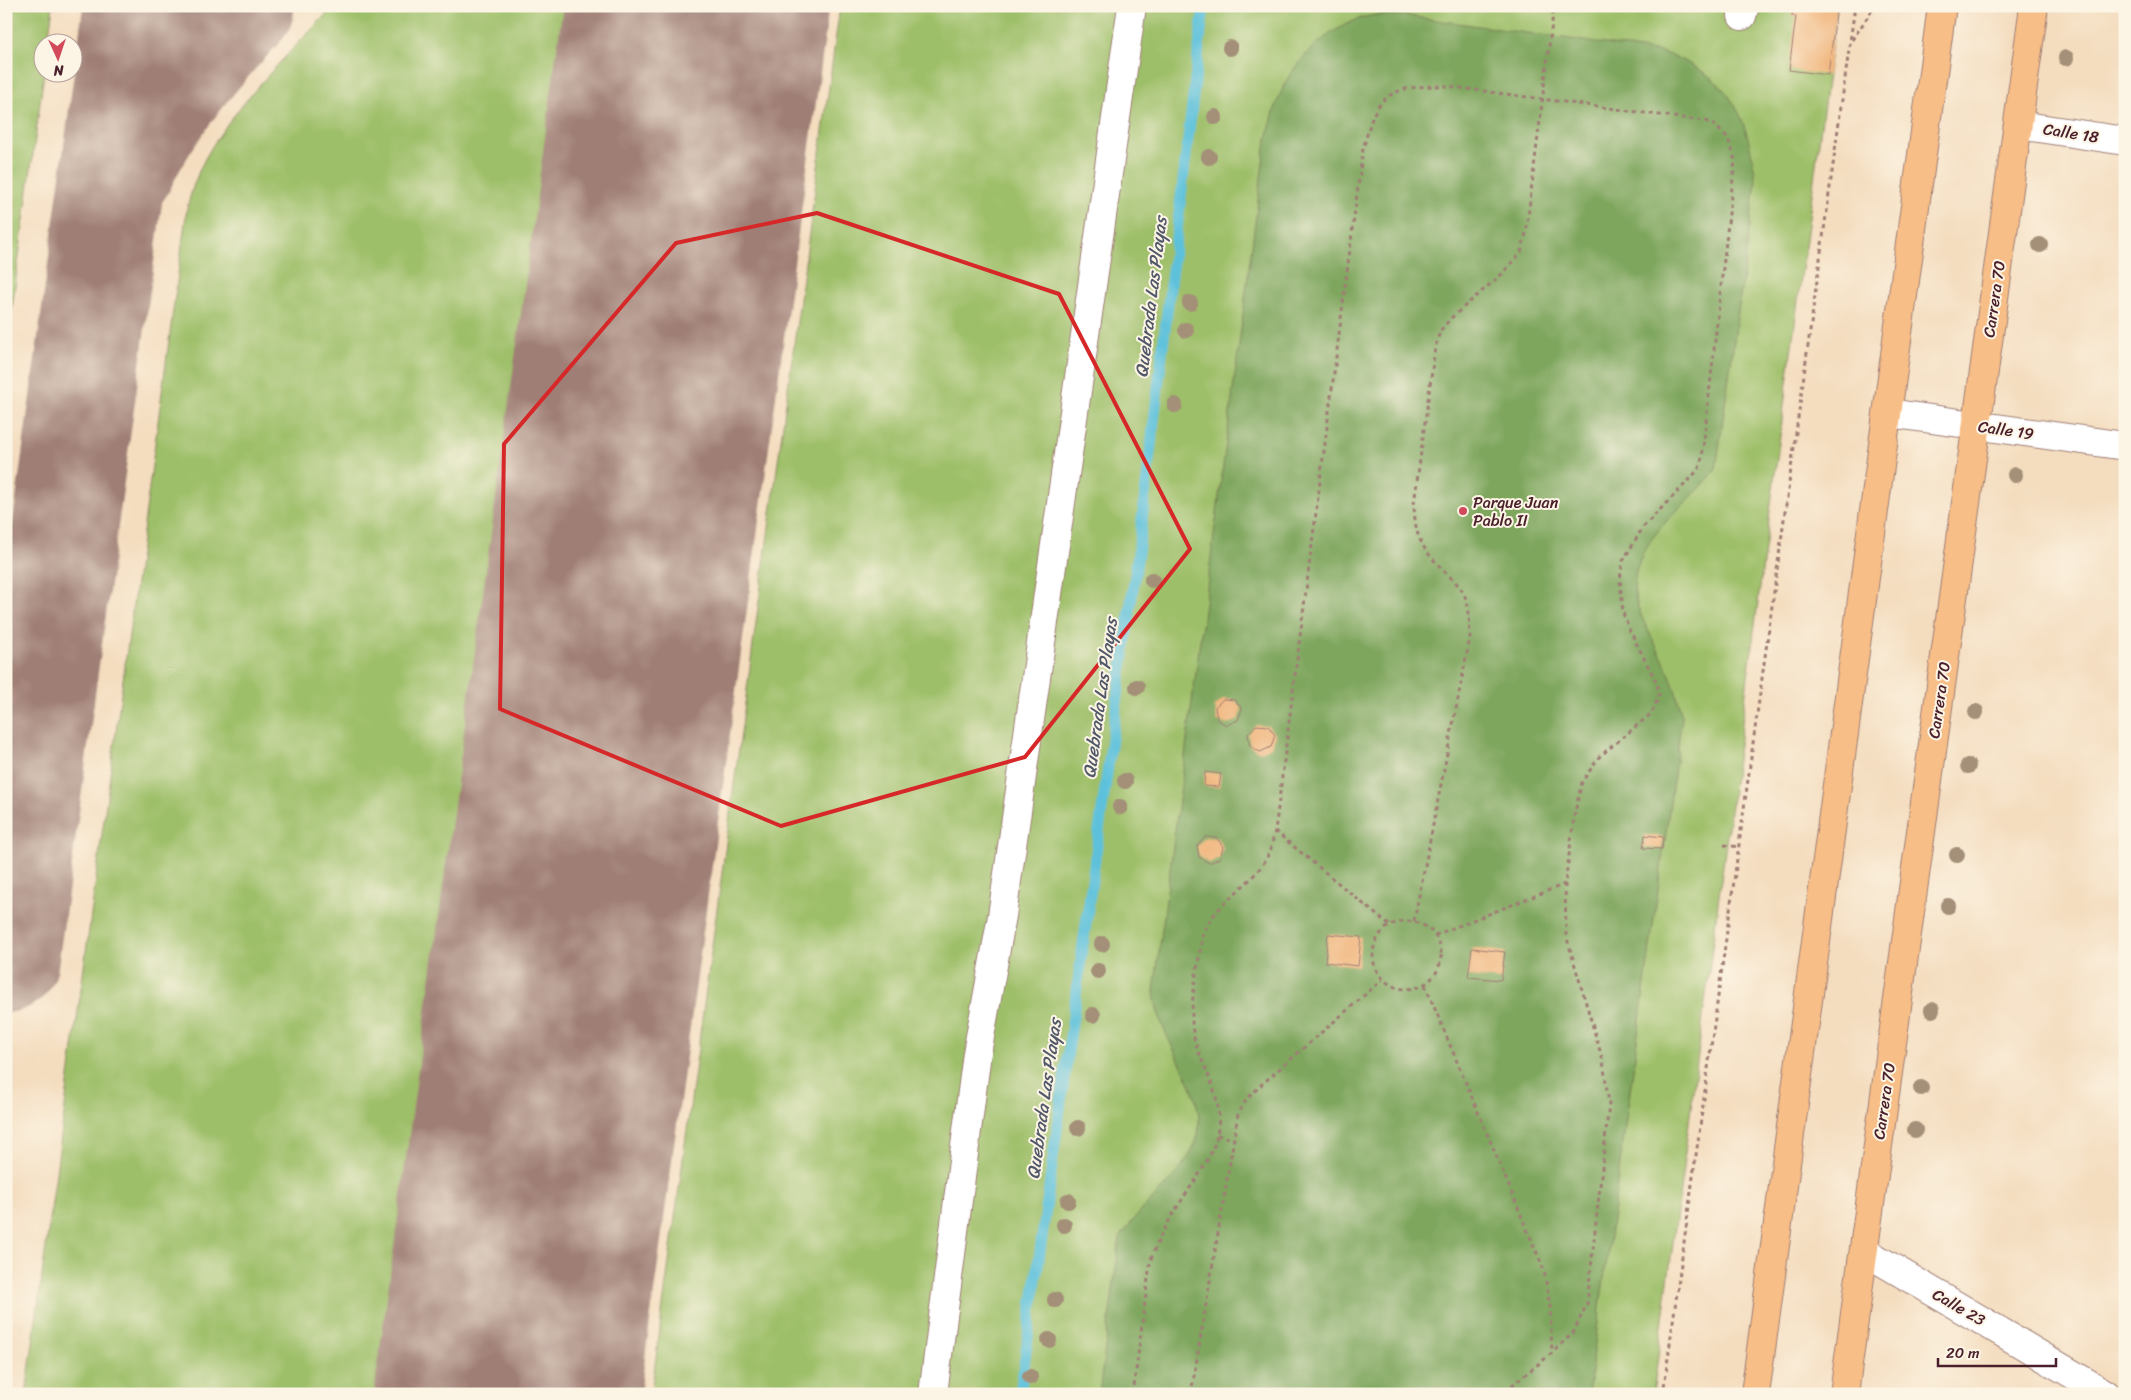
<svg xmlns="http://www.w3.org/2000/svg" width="2131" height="1400" font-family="Sriracha,sans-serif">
  <rect width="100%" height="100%" fill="#fcf5e5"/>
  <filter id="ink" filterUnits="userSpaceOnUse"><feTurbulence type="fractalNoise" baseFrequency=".02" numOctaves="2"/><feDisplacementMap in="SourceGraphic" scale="10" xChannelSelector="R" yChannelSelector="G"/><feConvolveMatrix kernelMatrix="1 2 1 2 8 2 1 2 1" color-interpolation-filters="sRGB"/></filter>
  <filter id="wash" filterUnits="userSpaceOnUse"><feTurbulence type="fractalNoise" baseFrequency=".0096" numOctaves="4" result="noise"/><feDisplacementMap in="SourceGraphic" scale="20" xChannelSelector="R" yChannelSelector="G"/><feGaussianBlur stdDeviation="1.12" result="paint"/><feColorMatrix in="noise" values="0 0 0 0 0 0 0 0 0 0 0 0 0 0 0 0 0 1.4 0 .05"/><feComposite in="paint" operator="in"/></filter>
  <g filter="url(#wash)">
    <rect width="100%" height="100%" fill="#f4ddbf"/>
    <g fill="#9ebf69" stroke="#746f4a">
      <path d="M 6,6 L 53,6 L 48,42 L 42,42 L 44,73 L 6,352 Z"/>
      <path d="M 334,6 L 569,6 L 383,1394 L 26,1394 L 187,208 C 190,198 192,188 196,179 C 216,122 292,51 334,6 Z"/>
      <path d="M 840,6 L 1837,6 L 1653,1394 L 651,1394 Z"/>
    </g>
    <path fill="#7ea65d" stroke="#646244" d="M 1401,15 L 1661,52 C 1730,75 1748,113 1756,183 L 1716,469 C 1698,494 1672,512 1654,536 C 1616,588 1641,613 1664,662 C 1673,680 1678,698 1682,717 L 1588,1394 L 1099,1394 L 1120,1238 C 1139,1208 1169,1187 1189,1156 C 1224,1102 1157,1047 1154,991 L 1265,147 C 1270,127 1274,107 1283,88 C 1297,56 1335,23 1370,16 C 1380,14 1391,15 1401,15 Z"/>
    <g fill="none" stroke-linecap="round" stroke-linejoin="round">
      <path stroke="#5dc1db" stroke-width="11" d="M 1020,1394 L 1138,553 L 1204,6"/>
      <g stroke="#9f7e75" stroke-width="105">
        <path d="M 122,168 C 151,107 196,55 242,6"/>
        <path d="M 6,960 L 136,6"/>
      </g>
      <path stroke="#9f7e75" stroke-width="264" d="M 507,1394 L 696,6"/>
    </g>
    <g id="blocks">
      <g fill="#f0b176">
        <path d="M 1793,6 L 1837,6 L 1828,75 L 1789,70 L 1796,16 L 1792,16 Z"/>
        <path d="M 1223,699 L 1235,700 L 1242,709 L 1238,720 L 1227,725 L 1217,720 L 1215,707 Z"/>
        <path d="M 1256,725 L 1268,726 L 1275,735 L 1271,747 L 1260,752 L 1250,746 L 1248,734 Z"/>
        <path d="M 1205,772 L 1221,774 L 1219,787 L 1204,786 Z"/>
        <path d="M 1645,835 L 1663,837 L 1662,849 L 1643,848 Z"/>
        <path d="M 1205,837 L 1217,838 L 1223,847 L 1220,858 L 1209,863 L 1199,857 L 1197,846 Z"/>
        <path d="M 1328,934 L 1361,937 L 1358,966 L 1325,962 Z"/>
        <path d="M 1472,948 L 1505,952 L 1501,980 L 1468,977 Z"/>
      </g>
    </g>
  </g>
  <g filter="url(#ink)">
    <use href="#blocks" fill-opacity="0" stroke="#9f7e75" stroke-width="1"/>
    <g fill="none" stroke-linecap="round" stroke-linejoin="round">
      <defs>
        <g id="minor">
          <path d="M 1742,16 L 1745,6"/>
          <path d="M 2018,125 L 2125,141"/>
          <path d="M 1888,413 L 2125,446"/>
          <path d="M 1864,1251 L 2106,1394"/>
          <path d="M 933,1394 L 977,1053 L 1002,916 L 1132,6"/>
        </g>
        <g id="major">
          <path d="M 1755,1394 L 1942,6"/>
          <path d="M 1844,1394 L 2034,6"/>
        </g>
      </defs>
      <use href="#minor" stroke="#9f7e75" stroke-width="30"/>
      <use href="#major" stroke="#9f7e75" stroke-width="30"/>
      <g stroke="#9f7e75" stroke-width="3" stroke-dasharray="4 4" stroke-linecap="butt">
        <path d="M 1852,40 L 1875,6"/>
        <path d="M 1275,831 L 1389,925"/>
        <path d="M 1724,845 L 1739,847"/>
        <circle cx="1407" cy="955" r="34"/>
        <path d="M 1414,921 L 1470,638 C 1469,622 1471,603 1461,589 C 1457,583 1450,577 1445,572 C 1421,547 1415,539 1414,504 L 1435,348 L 1440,331 L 1451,318 L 1502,274 L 1521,252 L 1526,233 L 1554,6"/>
        <path d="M 1435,935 L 1565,884"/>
        <path d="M 1425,985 L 1544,1270 L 1550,1306 L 1552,1352"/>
        <path d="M 1217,1135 L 1233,1139"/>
        <path d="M 1133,1394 L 1150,1263 C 1159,1232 1178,1206 1196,1179 C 1204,1166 1214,1151 1217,1135 C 1226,1086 1193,1061 1192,1021 C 1191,995 1199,960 1203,934 C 1216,900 1255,885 1269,853 C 1272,847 1273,838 1275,831 L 1363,148 C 1367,137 1369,124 1374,114 C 1386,85 1421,86 1446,86 L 1711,122 L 1728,138 L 1735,160 L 1702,458 L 1699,468 L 1692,477 L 1643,527 L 1623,561 L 1620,579 L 1623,613 L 1629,629 L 1657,683 L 1659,696 L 1652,713 L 1599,757 L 1582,782 L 1575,812 L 1565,884 L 1566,935 L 1603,1061 L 1609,1104 L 1587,1304 L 1573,1333 L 1552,1353 L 1501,1394"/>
        <path d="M 1191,1394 L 1238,1114 L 1246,1100 L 1262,1084 L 1382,980"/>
        <path d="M 1663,1394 L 1855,6"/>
      </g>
      <use href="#minor" stroke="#fff" stroke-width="28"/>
      <use href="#major" stroke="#f7be87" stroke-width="28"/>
    </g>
    <g fill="#a48f78">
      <circle cx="1230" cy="48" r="8"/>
      <circle cx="2066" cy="58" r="8"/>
      <circle cx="1215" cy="117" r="8"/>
      <circle cx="1209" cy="157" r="8"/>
      <circle cx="2040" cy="245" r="8"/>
      <circle cx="1190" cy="303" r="8"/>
      <circle cx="1186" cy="330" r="8"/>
      <circle cx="1175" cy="405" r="8"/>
      <circle cx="2015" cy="475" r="8"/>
      <circle cx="1152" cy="580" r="8"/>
      <circle cx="1137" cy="687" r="8"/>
      <circle cx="1976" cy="712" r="8"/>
      <circle cx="1968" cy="766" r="8"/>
      <circle cx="1125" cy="781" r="8"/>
      <circle cx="1120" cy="807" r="8"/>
      <circle cx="1957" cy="855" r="8"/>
      <circle cx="1948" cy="906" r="8"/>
      <circle cx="1102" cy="944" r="8"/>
      <circle cx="1098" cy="971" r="8"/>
      <circle cx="1932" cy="1010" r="8"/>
      <circle cx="1093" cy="1015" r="8"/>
      <circle cx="1921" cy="1088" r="8"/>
      <circle cx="1078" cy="1128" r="8"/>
      <circle cx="1915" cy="1130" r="8"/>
      <circle cx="1068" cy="1201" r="8"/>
      <circle cx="1064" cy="1225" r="8"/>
      <circle cx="1055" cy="1300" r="8"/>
      <circle cx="1049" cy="1340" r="8"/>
      <circle cx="1030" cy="1377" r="8"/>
    </g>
  </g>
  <path fill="none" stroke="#d62828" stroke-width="4" stroke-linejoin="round" d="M 817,213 L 1059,294 L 1190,549 L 1025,757 L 781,826 L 500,709 L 504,444 L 676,243 Z"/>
  <circle fill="#d1495b" stroke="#fcf5e5" stroke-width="2" cx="1463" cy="511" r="5"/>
  <g text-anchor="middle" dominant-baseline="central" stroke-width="4" stroke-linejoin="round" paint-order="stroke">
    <g font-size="16" fill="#4a1f2b" stroke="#fcf5e5">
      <text transform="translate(2071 133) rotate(9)">Calle 18</text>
      <text transform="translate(1994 299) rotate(-82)">Carrera 70</text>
      <text transform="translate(2006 430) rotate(8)">Calle 19</text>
      <text transform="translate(1939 700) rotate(-82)">Carrera 70</text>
      <text transform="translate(1884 1101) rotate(-82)">Carrera 70</text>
      <text transform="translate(1959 1307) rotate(30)">Calle 23</text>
    </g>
    <g font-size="16" fill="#4a1f2b" stroke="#fcf5e5" text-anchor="start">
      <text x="1473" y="502">Parque Juan<tspan x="1473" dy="18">Pablo II</tspan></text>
    </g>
    <g font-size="18" font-style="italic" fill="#515869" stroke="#fcf5e5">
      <text transform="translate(1151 297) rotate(-83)">Quebrada Las Playas</text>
      <text transform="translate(1100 698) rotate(-82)">Quebrada Las Playas</text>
      <text transform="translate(1044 1099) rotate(-82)">Quebrada Las Playas</text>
    </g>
  </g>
  <rect width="2131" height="1400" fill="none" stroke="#fcf5e5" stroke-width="25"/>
  <g transform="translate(58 58) rotate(177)"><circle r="24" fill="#fcf5e5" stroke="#b59f9b"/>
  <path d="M0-4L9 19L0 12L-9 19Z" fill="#d1495b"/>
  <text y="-8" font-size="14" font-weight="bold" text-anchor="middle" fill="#4a1f2b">N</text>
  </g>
  <path d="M1938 1358v8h118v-8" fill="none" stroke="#4a1f2b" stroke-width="2.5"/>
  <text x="1946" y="1358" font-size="15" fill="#4a1f2b" stroke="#fcf5e5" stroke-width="4" paint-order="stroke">20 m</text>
</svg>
